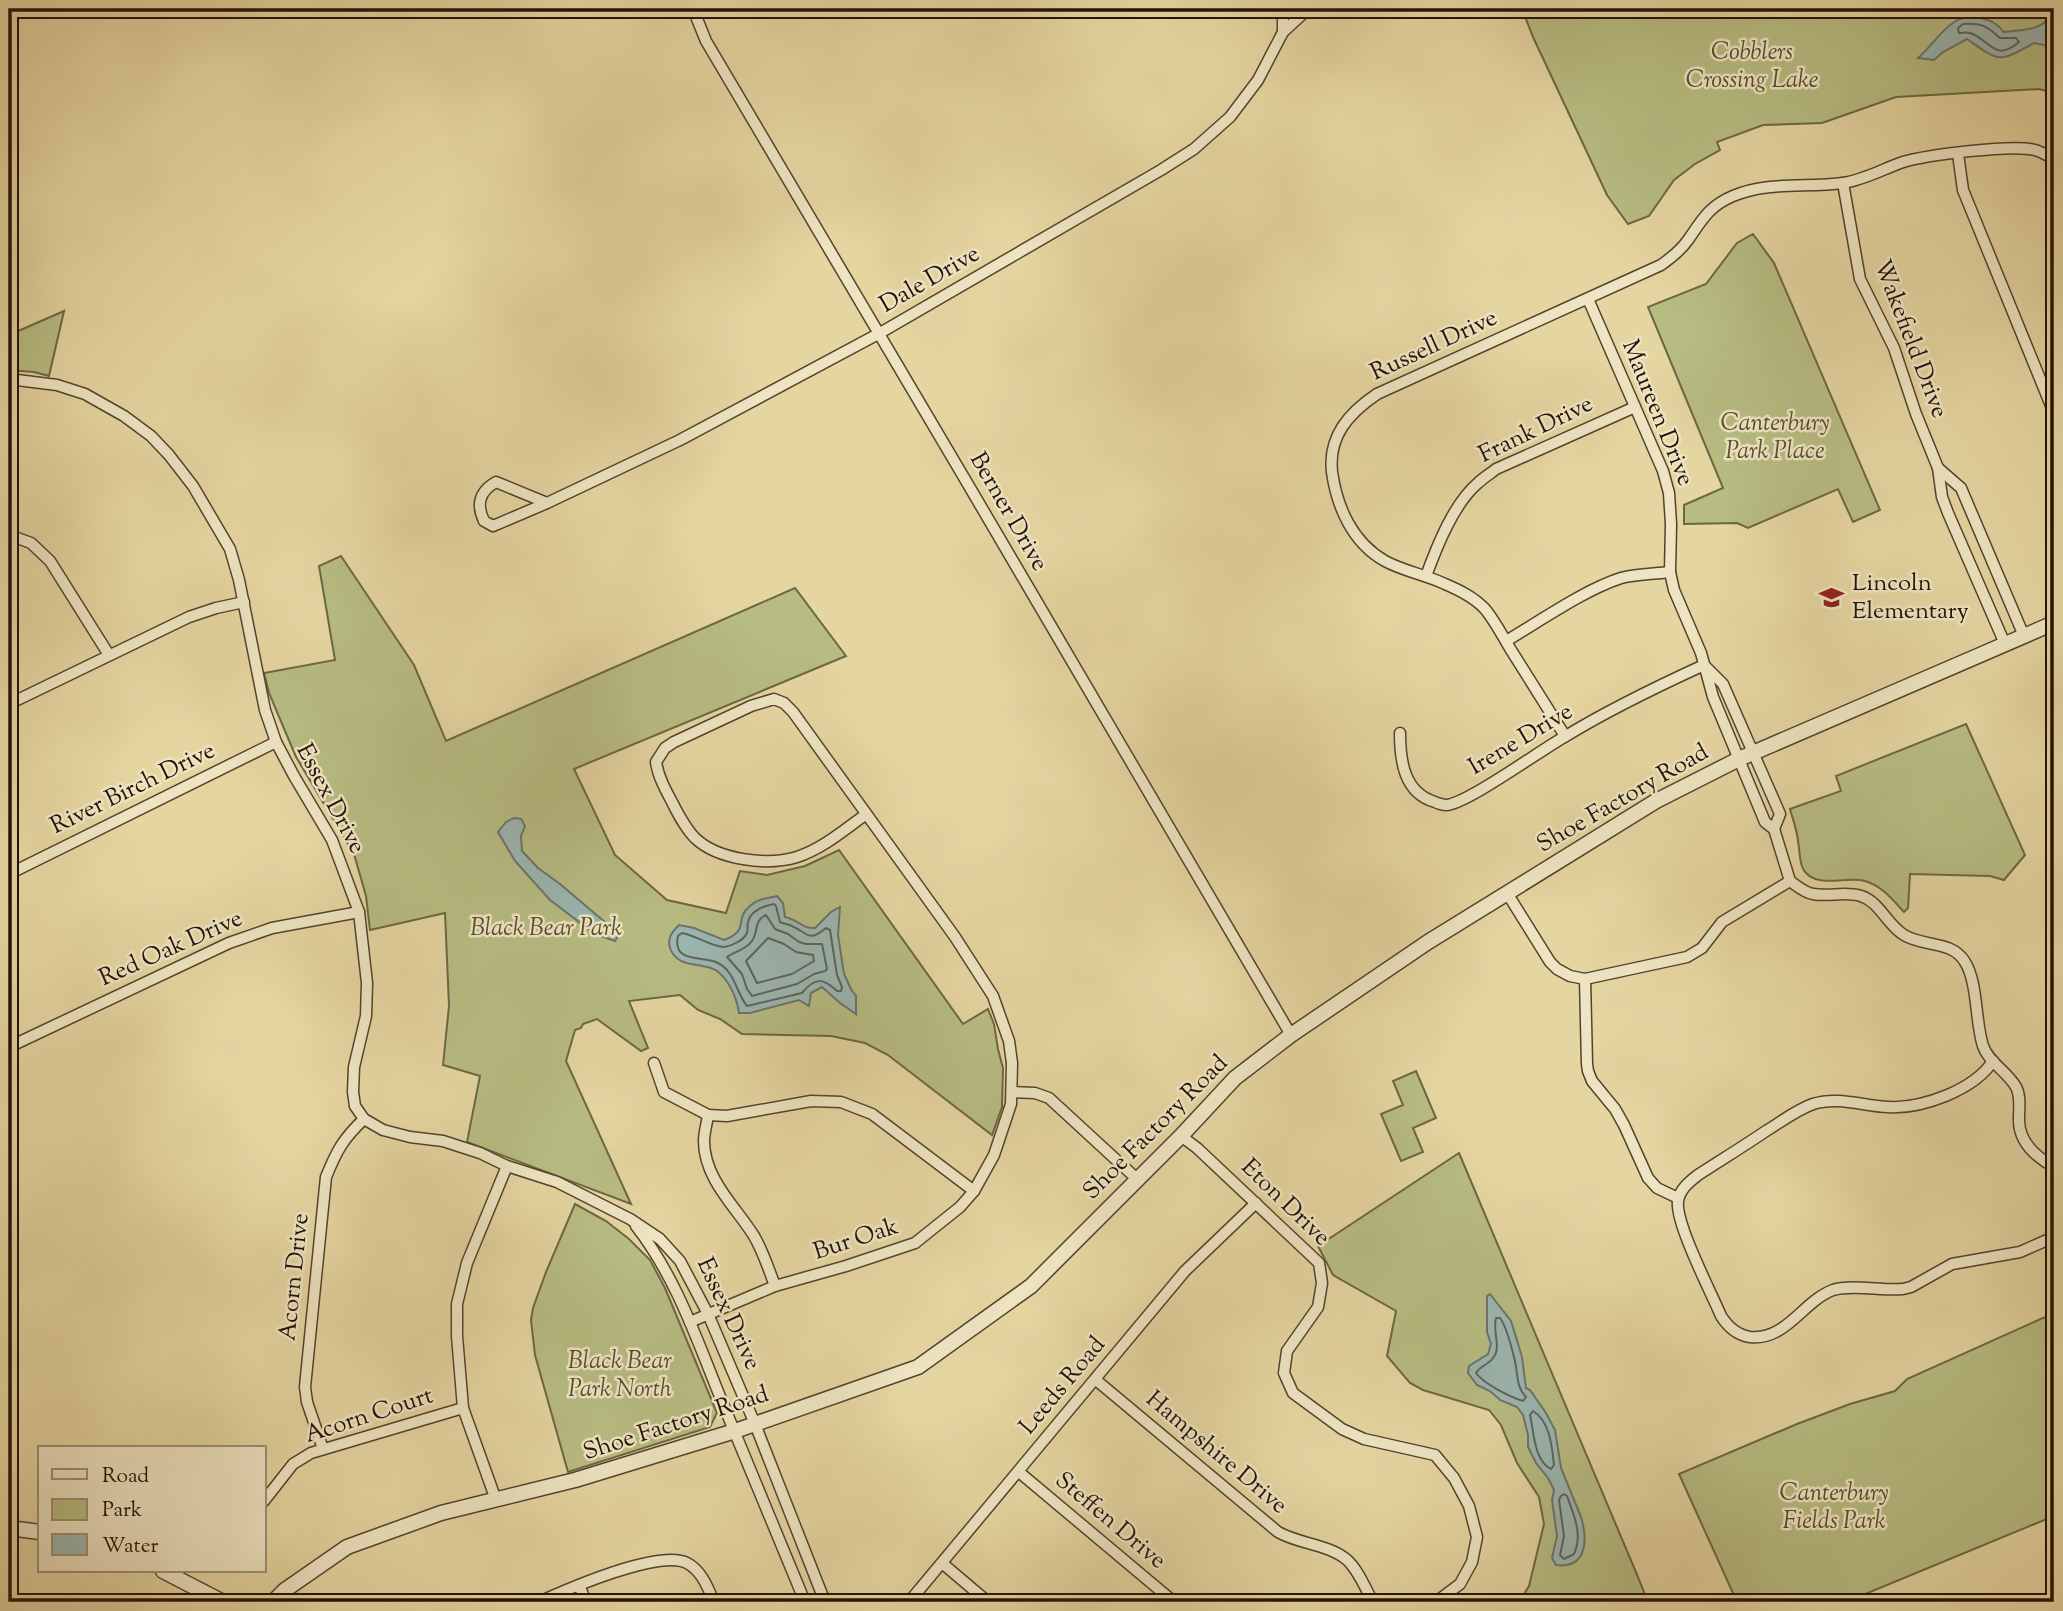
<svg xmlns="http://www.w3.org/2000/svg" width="2063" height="1611" font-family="'Sorts Mill Goudy',serif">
  <rect width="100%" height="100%" fill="#e5d5a1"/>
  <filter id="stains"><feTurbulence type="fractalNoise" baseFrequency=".00286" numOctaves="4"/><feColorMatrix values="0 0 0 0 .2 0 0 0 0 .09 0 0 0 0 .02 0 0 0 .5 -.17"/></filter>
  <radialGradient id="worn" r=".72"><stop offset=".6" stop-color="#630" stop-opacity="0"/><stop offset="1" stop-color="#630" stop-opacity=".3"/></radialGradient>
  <g fill="#b7bc82" stroke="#6c6744" stroke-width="2">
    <path d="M 1522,9 L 2054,9 L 2054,93 L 2039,89 L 1896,97 L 1822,123 L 1763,125 L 1717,142 L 1720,150 L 1695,164 L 1674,180 L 1649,216 L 1628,224 L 1607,195 L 1533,37 Z"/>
    <path d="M 1753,234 L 1774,263 L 1880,510 L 1853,522 L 1838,489 L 1748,528 L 1737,523 L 1684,524 L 1684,505 L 1723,488 L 1648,307 L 1706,284 L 1737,243 Z"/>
    <path d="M 64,311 L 49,376 L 34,372 L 9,370 L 9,335 Z"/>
    <path d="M 341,556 L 414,665 L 446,741 L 795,588 L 846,656 L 574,769 L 615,855 L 667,900 L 726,913 L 740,871 L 767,875 L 805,866 L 839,850 L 963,1024 L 988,1009 L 994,1024 L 998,1049 L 1003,1068 L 1002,1107 L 992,1135 L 888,1055 L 865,1043 L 831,1036 L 742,1034 L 720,1019 L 698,1010 L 680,995 L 629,1001 L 648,1048 L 641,1051 L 597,1019 L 583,1024 L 581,1028 L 575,1030 L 566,1061 L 631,1204 L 467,1142 L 480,1076 L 443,1065 L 449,1006 L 445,913 L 370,930 L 366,896 L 354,854 L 296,757 L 269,693 L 264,673 L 335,660 L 319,566 Z"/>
    <path d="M 1966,724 L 2025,855 L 2004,880 L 1990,876 L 1910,874 L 1908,908 L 1904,912 C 1892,899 1882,886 1865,881 C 1848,876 1820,888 1806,873 C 1799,866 1800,851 1798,841 C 1797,830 1793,820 1790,809 L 1841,791 L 1836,776 Z"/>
    <path d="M 1416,1071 L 1436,1118 L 1413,1128 L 1423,1152 L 1401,1161 L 1381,1114 L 1403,1105 L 1393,1081 Z"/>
    <path d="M 1459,1153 L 1638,1577 L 1648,1602 L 1519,1602 L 1529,1586 L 1544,1524 L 1539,1497 L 1517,1463 L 1501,1425 L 1489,1410 L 1423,1390 L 1410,1383 L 1387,1356 L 1396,1311 L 1333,1275 L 1318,1246 Z"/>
    <path d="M 575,1204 L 606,1221 L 629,1239 L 650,1260 L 665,1288 L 717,1413 L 710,1427 L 568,1472 L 535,1355 L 531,1320 L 533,1308 L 546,1272 Z"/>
    <path d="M 2054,1313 L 2054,1516 L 1846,1602 L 1737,1602 L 1679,1474 L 1797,1424 L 1850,1404 L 1895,1391 L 1907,1379 Z"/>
  </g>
  <g fill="#9bb6b1" stroke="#6b746d" stroke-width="2">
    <path d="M 2054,9 L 2054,47 L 2034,43 C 1998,63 2000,62 1967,39 L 1943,52 L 1934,60 L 1918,58 C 1937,42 1951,10 1981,18 C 1992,21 1996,23 2004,32 C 2026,29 2044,32 2054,9 Z"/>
    <path d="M 514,818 L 521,819 L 525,826 L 521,836 L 522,851 L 538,868 L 560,884 L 619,934 L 615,941 L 595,934 L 550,900 L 515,861 L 498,832 L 506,822 Z"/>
    <path d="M 777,896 L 783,903 L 785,917 C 799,920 802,929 815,928 L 831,912 L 840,907 L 838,935 L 844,974 L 851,989 L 856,996 L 856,1014 L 840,1003 L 822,987 L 811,993 L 809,1006 L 799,1000 L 750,1013 L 739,1013 C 737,998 729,980 717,971 C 702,961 678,970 670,948 C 667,938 672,932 679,925 L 694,928 L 724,940 C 751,930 733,920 750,906 C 757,899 768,898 777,896 Z"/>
    <path d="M 1490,1294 L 1511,1321 L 1522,1357 L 1526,1388 L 1530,1390 L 1546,1413 L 1555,1430 L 1561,1468 L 1581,1517 C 1588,1540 1587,1569 1556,1565 L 1552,1558 L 1557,1536 L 1552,1500 L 1554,1490 L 1548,1478 L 1536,1463 L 1528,1447 L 1528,1435 L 1523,1415 L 1517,1407 L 1500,1400 L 1490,1391 L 1477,1385 L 1468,1373 L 1469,1366 L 1488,1354 L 1491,1344 L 1487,1332 L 1487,1296 Z"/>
  </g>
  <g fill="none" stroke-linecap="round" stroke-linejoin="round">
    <g stroke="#5e645c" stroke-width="2">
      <path d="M 1963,24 C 1982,23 1987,26 2000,38 L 2016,38 L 2019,42 C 1994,63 1991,40 1970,33 C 1968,32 1960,33 1959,33 L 1958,28 Z"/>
      <path d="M 774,904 L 776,906 L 780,922 C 784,924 788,924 792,926 C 808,933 808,943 826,928 L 830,930 L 837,975 L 842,987 L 841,991 L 837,991 C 823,978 815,977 802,993 L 747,1006 C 736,993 735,970 716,962 C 701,956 672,963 678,936 L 682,933 C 695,935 712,947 724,947 C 732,946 744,940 747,933 C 748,929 747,925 748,922 C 751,910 763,906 774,904 Z"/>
      <path d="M 766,915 L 775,929 L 788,934 L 799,942 L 806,944 L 822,944 L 827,969 L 825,971 L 814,974 L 797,984 L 752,996 L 747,989 L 742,974 L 727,957 C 735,951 746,950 752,941 C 759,931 753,921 766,915 Z"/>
      <path d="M 768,938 L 784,944 L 796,952 L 813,955 L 814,961 L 792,974 L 757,983 L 746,961 Z"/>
      <path d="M 1496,1318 L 1500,1318 C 1507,1327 1512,1349 1515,1361 C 1518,1374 1516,1387 1526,1397 L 1523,1401 C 1510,1397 1484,1384 1476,1373 C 1480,1366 1488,1365 1493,1358 C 1502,1347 1492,1331 1496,1318 Z"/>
      <path d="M 1533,1411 C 1550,1421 1552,1447 1554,1465 L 1551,1469 C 1534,1461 1534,1432 1530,1415 Z"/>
      <path d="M 1564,1494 L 1567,1496 C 1574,1515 1583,1535 1574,1554 L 1564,1559 L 1560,1555 L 1564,1536 L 1559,1500 L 1561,1496 Z"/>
    </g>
    <defs>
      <g id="minor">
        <path d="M 693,9 L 706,41 C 903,371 1096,704 1291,1035"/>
        <path d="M 1283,9 L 1283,32"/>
        <path d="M 1958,154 L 1963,190 L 2054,413"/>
        <path d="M 1843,183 L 1860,279 L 1894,348 L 1916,414 L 1938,468 L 1942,497 L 1948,513 L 2005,644"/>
        <path d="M 1588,299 L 1663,471 L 1669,493 L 1671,524 L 1670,572 L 1674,590 L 1701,653 L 1713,697 L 1765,822 L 1774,829 L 1790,881 C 1797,886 1805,893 1813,894 C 1829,897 1845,891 1861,896 C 1880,902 1887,925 1904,935 C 1923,947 1952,940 1965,962 C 1978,983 1975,1021 1983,1046 C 1989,1063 2007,1071 2016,1087 C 2021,1096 2019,1108 2019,1118 C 2018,1142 2036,1157 2054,1167"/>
        <path d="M 9,379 L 57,385 L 85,394 L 124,416 L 151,436 L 169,455 L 193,486 L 230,549 L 239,580 L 265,710 L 276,742 L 294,776 L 332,840 L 359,912 L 367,983 L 366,1016 L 354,1067 L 353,1092 L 355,1106 L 364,1119 L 383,1130 L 410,1137 L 443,1141 L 480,1153 L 507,1166 L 557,1182 L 630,1219 L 660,1239 L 680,1261 L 708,1314 L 755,1424 L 825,1602"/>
        <path d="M 1938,468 L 1961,488 L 2024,636"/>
        <path d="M 547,503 L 496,482 C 479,492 476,504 484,521 L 493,526 L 547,503 L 680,440 L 880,333 L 1161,170 L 1194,149 L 1230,117 L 1258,80 L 1283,32 L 1308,9"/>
        <path d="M 9,535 L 31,543 L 50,561 L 109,655"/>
        <path d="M 1426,576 C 1437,546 1454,503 1478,483 C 1483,478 1490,474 1496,469 L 1635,407"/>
        <path d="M 1506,641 C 1540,621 1584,590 1621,578 C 1637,574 1654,574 1670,572"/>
        <path d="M 1706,667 L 1723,684 L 1780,814 L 1774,829"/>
        <path d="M 9,704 L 189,617 L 216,608 L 244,602"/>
        <path d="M 1400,733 C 1400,761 1404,793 1435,802 C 1436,803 1444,805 1446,805 C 1467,804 1542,749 1566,736 C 1610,709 1656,687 1704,665"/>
        <path d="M 1565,736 C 1547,707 1529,679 1511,650 C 1503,637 1495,621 1485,609 C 1474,597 1459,590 1445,584 C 1426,575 1403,571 1385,561 C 1353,543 1337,508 1332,472 C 1328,436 1349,413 1377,394 L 1661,265 C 1671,258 1681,250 1688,240 C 1702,220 1709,206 1733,196 C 1768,181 1806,188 1843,183 C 1864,180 1883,169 1903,162 C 1927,155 2012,144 2035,150 C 2042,152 2048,156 2054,159"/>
        <path d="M 9,874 L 276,742"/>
        <path d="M 1507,893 L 1550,962 L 1557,969 L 1570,976 L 1585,979 L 1687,957 L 1702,948 L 1722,922 L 1790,881"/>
        <path d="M 1585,979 L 1587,1064 L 1588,1071 L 1592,1081 L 1615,1109 L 1624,1125 L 1648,1178 L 1657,1188 L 1678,1198"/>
        <path d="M 9,1047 L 229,943 L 272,928 L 359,912"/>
        <path d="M 1993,1061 C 1974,1090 1922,1109 1888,1107 C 1863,1106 1838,1096 1813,1104 C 1796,1110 1781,1122 1766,1131 C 1744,1146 1721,1160 1698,1175 C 1689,1182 1680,1189 1678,1201 C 1675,1223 1711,1292 1721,1316 C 1728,1327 1737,1335 1750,1337 C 1786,1341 1803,1301 1833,1290 C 1852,1284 1882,1291 1903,1289 L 1911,1287 L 1952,1264 L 2020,1252 L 2054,1237"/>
        <path d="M 654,1063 L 664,1092 L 708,1115 L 727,1116 L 811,1101 L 841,1102 L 872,1114 L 974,1191"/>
        <path d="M 1012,1092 L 1035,1093 L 1049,1098 L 1137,1179"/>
        <path d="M 708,1115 C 707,1123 704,1133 704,1141 C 704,1179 736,1207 754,1236 C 763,1251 769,1270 775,1286"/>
        <path d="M 1181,1136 L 1197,1148 L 1319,1263 L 1322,1283 L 1318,1307 L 1287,1351 L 1284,1373 L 1293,1393 L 1342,1429 L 1364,1439 L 1435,1455 L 1454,1478 L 1469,1506 L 1477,1537 L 1472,1562 L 1460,1584 L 1436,1602"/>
        <path d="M 636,1226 C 676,1277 697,1340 721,1399 C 749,1467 777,1534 805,1602"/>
        <path d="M 690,1322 L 775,1286 L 846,1266 L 915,1243 L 960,1207 L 974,1191 L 994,1155 L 1011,1104 L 1012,1063 L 1009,1041 L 993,996 L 955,937 L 793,712 L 784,703 L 774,699 L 751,706 L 674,742 L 665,748 L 656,762 C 658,776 665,789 672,802 C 678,814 685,828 695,838 C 718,860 767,866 797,857 C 822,849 844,830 865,815"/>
        <path d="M 1096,1380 L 1278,1532 C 1299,1544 1327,1544 1346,1559 C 1358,1569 1365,1588 1373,1602"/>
        <path d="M 323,1449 L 307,1402 L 305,1387 L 326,1177 C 337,1150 343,1139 364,1119"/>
        <path d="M 1019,1472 L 1174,1602"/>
        <path d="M 496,1500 L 463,1408 L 457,1336 L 457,1304 L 467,1263 L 507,1166"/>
        <path d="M 264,1501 L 293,1464 L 311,1453 L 463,1408"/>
        <path d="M 942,1563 L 988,1602"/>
        <path d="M 579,1585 L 586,1602"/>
        <path d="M 539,1602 C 568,1589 660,1549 687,1563 C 702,1571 708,1588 714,1602"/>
        <path d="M 909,1602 L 1185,1271 L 1256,1203"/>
      </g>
      <g id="tertiary">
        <path d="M 9,1528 L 40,1532"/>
        <path d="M 163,1571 L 223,1602"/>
        <path d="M 273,1602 L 285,1590 L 347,1547 L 441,1513 L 575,1480 L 735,1431 L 918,1367 L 1031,1286 L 1181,1136 L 1235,1078 L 1291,1035 L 1428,942 L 1656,801 L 1739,759 L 2054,623"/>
      </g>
    </defs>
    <use href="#minor" stroke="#53432d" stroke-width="13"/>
    <use href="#tertiary" stroke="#53432d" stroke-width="17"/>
    <use href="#minor" stroke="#eee4c2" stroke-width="10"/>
    <use href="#tertiary" stroke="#eee4c2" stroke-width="14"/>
  </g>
  <defs>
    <symbol id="school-bare" viewBox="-9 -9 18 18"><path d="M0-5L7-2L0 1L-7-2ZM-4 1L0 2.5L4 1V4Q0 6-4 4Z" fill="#8f2418" stroke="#eee4c2" stroke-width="2.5" paint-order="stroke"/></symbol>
  </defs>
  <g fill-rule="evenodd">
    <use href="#school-bare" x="1814" y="580" width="35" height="35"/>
  </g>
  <g text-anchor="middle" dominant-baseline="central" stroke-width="5" stroke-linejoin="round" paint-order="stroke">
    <g font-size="24" font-style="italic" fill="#564e31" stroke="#eee4c2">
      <text x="1752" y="53">Cobblers<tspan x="1752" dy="28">Crossing Lake</tspan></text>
      <text x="1775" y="424">Canterbury<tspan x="1775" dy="28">Park Place</tspan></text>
      <text x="546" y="929">Black Bear Park</text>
      <text x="620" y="1362">Black Bear<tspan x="620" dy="28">Park North</tspan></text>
      <text x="1834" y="1494">Canterbury<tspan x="1834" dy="28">Fields Park</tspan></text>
    </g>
    <g font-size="24" fill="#221206" stroke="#eee4c2">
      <text transform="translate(930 280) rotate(-30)">Dale Drive</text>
      <text transform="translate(1910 339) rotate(69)">Wakefield Drive</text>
      <text transform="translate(1434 346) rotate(-25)">Russell Drive</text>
      <text transform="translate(1657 413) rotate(68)">Maureen Drive</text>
      <text transform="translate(1536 430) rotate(-26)">Frank Drive</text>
      <text transform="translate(1008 512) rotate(60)">Berner Drive</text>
      <text transform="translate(1521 740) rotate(-31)">Irene Drive</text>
      <text transform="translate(133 789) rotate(-26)">River Birch Drive</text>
      <text transform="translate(330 799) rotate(62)">Essex Drive</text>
      <text transform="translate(1623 799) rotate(-30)">Shoe Factory Road</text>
      <text transform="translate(171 949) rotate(-24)">Red Oak Drive</text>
      <text transform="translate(1156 1128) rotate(-45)">Shoe Factory Road</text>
      <text transform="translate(1285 1203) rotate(44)">Eton Drive</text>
      <text transform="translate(856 1240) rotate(-18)">Bur Oak</text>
      <text transform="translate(295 1277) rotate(-84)">Acorn Drive</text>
      <text transform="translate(728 1314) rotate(65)">Essex Drive</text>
      <text transform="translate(1063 1386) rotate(-50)">Leeds Road</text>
      <text transform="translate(369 1416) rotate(-18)">Acorn Court</text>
      <text transform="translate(676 1424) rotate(-18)">Shoe Factory Road</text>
      <text transform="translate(1216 1453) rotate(40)">Hampshire Drive</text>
      <text transform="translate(1110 1521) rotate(40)">Steffen Drive</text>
    </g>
    <g font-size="24" fill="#221206" stroke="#eee4c2" text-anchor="start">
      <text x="1852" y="584">Lincoln<tspan x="1852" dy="28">Elementary</tspan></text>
    </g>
  </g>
  <rect width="2063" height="1611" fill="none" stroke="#e5d5a1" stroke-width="35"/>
  <rect x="10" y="10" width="2042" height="1590" fill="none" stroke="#221206" stroke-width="3.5"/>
  <rect x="18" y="18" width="2028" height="1576" fill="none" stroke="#221206" stroke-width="2"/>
  <rect x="38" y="1446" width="228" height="126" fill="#eee4c2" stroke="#9c9077" stroke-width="2"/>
  <rect x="52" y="1469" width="35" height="10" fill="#eee4c2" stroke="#9c9077" stroke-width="2"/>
  <text x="102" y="1482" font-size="21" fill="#221206">Road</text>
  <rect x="52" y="1499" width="35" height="21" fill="#b7bc82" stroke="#9c9077" stroke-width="2"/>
  <text x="102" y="1516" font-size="21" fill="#221206">Park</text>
  <rect x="52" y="1534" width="35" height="21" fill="#9bb6b1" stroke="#9c9077" stroke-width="2"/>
  <text x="102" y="1552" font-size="21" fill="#221206">Water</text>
  <rect width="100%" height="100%" filter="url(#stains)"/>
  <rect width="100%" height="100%" fill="url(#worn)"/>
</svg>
